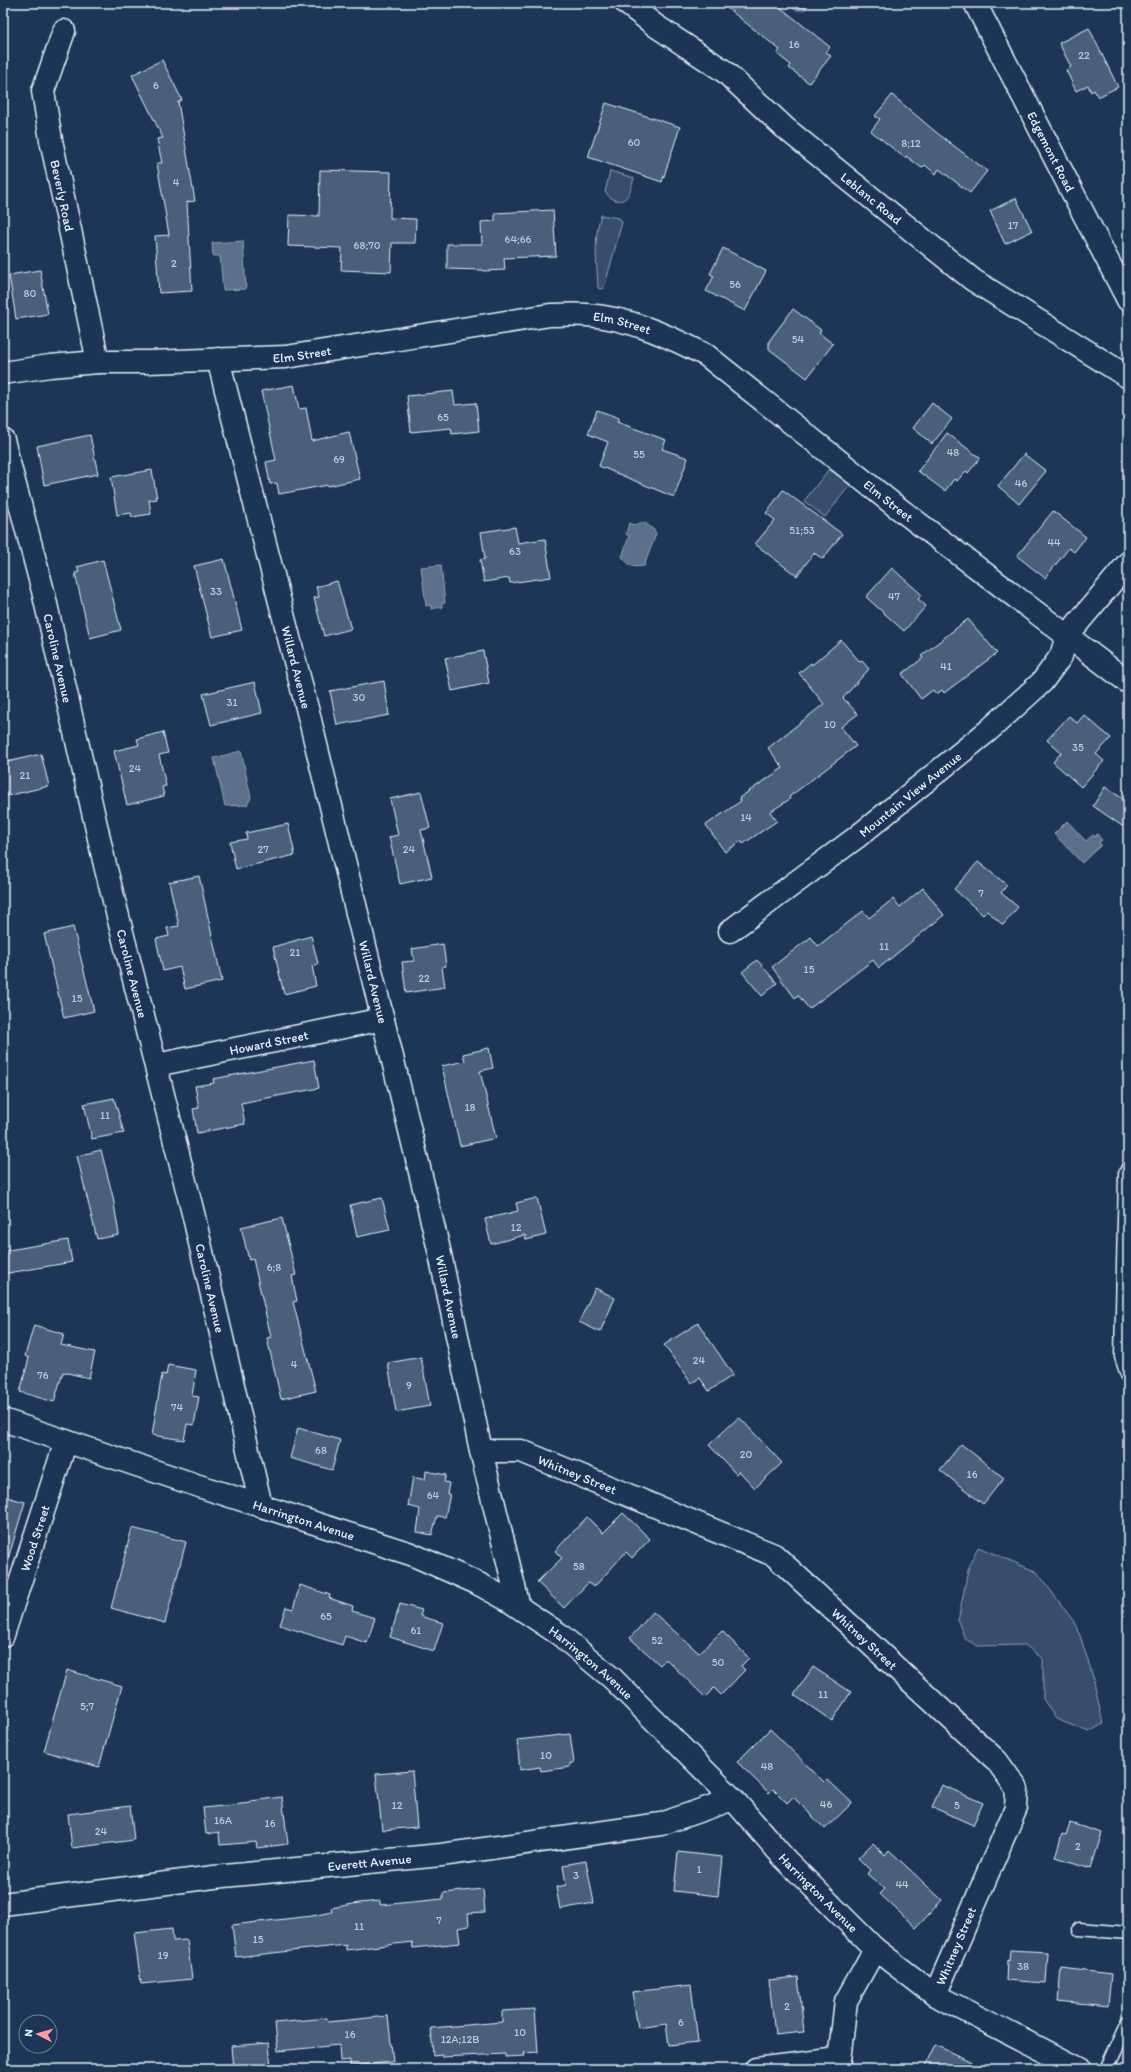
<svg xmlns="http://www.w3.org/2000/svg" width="1131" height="2072" font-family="Itim,sans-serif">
  <rect width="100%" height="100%" fill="#1d3557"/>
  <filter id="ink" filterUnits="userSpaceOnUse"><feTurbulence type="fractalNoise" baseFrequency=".025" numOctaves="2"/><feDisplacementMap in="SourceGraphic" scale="8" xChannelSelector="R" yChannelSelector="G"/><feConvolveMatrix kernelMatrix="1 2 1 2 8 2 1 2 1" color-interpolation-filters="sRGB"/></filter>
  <g filter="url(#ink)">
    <g fill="#374d6c" stroke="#909fb2">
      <path d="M 610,171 L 634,178 C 631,188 629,204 615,200 C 611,198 608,196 605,192 Z"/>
      <path d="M 601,215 L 619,218 L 622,222 L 605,285 L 602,289 L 598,288 C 597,264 593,238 601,215 Z"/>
      <path d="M 829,469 L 850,485 L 825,517 L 804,501 Z"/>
      <path d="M 978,1547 L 1037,1572 L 1077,1626 L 1093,1677 L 1103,1724 L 1089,1732 L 1056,1719 L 1043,1699 L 1043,1659 L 1025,1645 L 978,1646 L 965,1639 L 958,1621 L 969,1565 Z"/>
    </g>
    <g fill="#5d7089" stroke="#95a4b5">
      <path d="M 783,3 L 810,3 L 804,10 L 796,10 Z"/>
      <path d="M 243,241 L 246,289 L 223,290 L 220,256 L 213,256 L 212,243 Z"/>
      <path d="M 644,522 L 654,530 L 656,534 L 644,566 C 630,568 631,566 622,557 L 629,536 L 626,534 L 629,523 L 633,525 Z"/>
      <path d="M 441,565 L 445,603 L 442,603 L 442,607 L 431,609 L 431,605 L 426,606 L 421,567 Z"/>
      <path d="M 241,751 L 251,798 L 247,805 L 225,806 L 214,758 Z"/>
      <path d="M 1067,821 L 1086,841 L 1093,835 L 1095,837 L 1097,834 L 1102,840 L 1099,842 L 1101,845 L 1082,863 L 1054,834 Z"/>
    </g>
    <g fill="#495e7a" stroke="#e8f1f8">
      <path d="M 721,3 L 775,3 L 830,47 L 826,52 L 831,56 L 809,83 L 789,68 L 791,65 L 777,54 L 780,50 Z"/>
      <path d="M 1089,28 L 1118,87 L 1098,97 L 1094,90 L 1091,92 L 1088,85 L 1076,91 L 1066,70 L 1071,67 L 1059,43 Z"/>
      <path d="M 162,60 L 182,100 L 178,102 L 195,201 L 187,202 L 192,291 L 159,293 L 155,236 L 169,235 L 157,163 L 162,163 L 157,139 L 163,138 L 132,75 Z"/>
      <path d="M 892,95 L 937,133 L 987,171 L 970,193 L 939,169 L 936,174 L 925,165 L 922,168 L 906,156 L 905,158 L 871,131 L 880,119 L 875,116 Z"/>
      <path d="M 606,103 L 680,127 L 662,182 L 588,157 Z"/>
      <path d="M 320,170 L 391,172 L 390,218 L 416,219 L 415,243 L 392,243 L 391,272 L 341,270 L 342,248 L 288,246 L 289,215 L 319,216 Z"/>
      <path d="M 1016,198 L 1032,231 L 1005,244 L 990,211 Z"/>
      <path d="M 553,210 L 556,256 L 504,258 L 505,270 L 483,271 L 483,270 L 447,269 L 447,244 L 482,244 L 481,222 L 495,221 L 495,213 Z"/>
      <path d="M 723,248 L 766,271 L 745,311 L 706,291 L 714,276 L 710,274 Z"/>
      <path d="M 40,270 L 48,314 L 16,319 L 9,275 Z"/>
      <path d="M 793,309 L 821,330 L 819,333 L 833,344 L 807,378 L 769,349 L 769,341 Z"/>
      <path d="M 294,385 L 299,409 L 306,408 L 312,441 L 349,432 L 360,479 L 328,486 L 328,485 L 279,494 L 277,483 L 270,484 L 266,462 L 276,460 L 261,391 Z"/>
      <path d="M 453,391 L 455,405 L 476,403 L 479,431 L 452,434 L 451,428 L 411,432 L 407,396 Z"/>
      <path d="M 932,403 L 952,419 L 932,444 L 913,428 Z"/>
      <path d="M 597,410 L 619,418 L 617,422 L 666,440 L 662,449 L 688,458 L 674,497 L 599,466 L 608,442 L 588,434 Z"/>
      <path d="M 947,433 L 980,458 L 968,473 L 966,471 L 957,481 L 954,479 L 945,491 L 918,471 Z"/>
      <path d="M 90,435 L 98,474 L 44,485 L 37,446 Z"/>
      <path d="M 1024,454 L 1046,471 L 1019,504 L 998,486 Z"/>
      <path d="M 152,470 L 157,499 L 149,500 L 151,514 L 132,517 L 131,513 L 117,515 L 111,477 Z"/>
      <path d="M 783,490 L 842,534 L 823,559 L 814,553 L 797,576 L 755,544 L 775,520 L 766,513 Z"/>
      <path d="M 1053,511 L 1086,537 L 1074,552 L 1069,548 L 1045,578 L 1017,556 Z"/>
      <path d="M 515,527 L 518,543 L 545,539 L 551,577 L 510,583 L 509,578 L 484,582 L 480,560 L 485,559 L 481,532 Z"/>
      <path d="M 224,559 L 242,630 L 212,637 L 194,566 Z"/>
      <path d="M 103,560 L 121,630 L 90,638 L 75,573 L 79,572 L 77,567 Z"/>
      <path d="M 892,568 L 922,595 L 918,599 L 926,606 L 904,631 L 866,597 Z"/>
      <path d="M 337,581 L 351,629 L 324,636 L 314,598 L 319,597 L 316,587 Z"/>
      <path d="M 968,619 L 997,653 L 944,693 L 942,690 L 936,694 L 933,690 L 921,699 L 902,674 L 923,658 L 921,656 Z"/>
      <path d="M 841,640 L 860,662 L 862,661 L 869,669 L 843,698 L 858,714 L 841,727 L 856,746 L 789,797 L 790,799 L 770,812 L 777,821 L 743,844 L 741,841 L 725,852 L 706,825 L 741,801 L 739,798 L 783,768 L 768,748 L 824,704 L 799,673 L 811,663 L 812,665 Z"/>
      <path d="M 483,651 L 489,683 L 452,691 L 445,658 Z"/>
      <path d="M 384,681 L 389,715 L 337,725 L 330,691 Z"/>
      <path d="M 255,682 L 262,713 L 211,725 L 203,694 Z"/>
      <path d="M 1084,715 L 1111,738 L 1096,754 L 1104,761 L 1081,787 L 1053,762 L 1061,753 L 1047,740 L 1069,716 L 1077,723 Z"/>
      <path d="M 163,732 L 168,753 L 159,755 L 166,786 L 162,787 L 164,796 L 127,805 L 114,751 L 139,745 L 137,739 Z"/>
      <path d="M 41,754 L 49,786 L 3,797 L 3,763 Z"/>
      <path d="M 1105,787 L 1128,802 L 1128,830 L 1093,806 Z"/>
      <path d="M 421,792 L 430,828 L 421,830 L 432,877 L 400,884 L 389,837 L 398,835 L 390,799 Z"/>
      <path d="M 288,824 L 295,855 L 236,869 L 230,842 L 247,839 L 246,833 Z"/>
      <path d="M 978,862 L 1007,885 L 1001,893 L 1018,907 L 1003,925 L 987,911 L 983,915 L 954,889 Z"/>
      <path d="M 199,876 L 222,981 L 185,989 L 180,967 L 163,971 L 156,939 L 169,936 L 167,928 L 179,926 L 169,882 Z"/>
      <path d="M 923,888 L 944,915 L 879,968 L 873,960 L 809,1009 L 798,995 L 795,998 L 772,967 L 811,937 L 818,946 L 863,911 L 869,918 L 893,899 L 900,907 Z"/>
      <path d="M 73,927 L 94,1011 L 64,1018 L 44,934 Z"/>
      <path d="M 311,936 L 318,964 L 312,966 L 316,986 L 284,994 L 273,947 Z"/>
      <path d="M 443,944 L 446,966 L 442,967 L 445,987 L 406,993 L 402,962 L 414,961 L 412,949 Z"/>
      <path d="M 757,960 L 777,983 L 762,996 L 742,972 Z"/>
      <path d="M 489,1048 L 493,1068 L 480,1071 L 496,1138 L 460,1146 L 442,1066 L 465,1061 L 463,1054 Z"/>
      <path d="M 314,1060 L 319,1088 L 241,1103 L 245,1124 L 197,1133 L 193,1109 L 199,1108 L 195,1086 L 214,1083 L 213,1079 Z"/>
      <path d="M 114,1098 L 124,1133 L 92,1139 L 84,1104 Z"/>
      <path d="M 101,1150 L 113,1197 L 119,1235 L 97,1239 L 77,1156 Z"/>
      <path d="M 382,1198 L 390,1230 L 357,1237 L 350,1205 Z"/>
      <path d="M 537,1198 L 546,1235 L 526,1240 L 525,1235 L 491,1244 L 485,1219 L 518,1211 L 516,1203 Z"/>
      <path d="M 282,1218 L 296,1275 L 292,1276 L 297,1301 L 293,1302 L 316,1391 L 281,1399 L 267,1338 L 271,1337 L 253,1259 L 249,1260 L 241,1227 Z"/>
      <path d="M 68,1240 L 72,1262 L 3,1274 L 3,1251 Z"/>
      <path d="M 595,1288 L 615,1298 L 600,1332 L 579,1322 Z"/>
      <path d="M 698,1323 L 733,1375 L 709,1391 L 700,1378 L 691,1383 L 664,1345 Z"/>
      <path d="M 34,1325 L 64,1334 L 61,1345 L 95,1352 L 89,1378 L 63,1372 L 54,1402 L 20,1392 L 29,1358 L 25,1356 Z"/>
      <path d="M 421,1357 L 430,1406 L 396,1412 L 388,1363 Z"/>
      <path d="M 168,1365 L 196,1370 L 192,1396 L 199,1397 L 194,1425 L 187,1424 L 184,1440 L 152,1435 L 162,1374 L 166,1375 Z"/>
      <path d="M 739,1417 L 782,1463 L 755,1488 L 739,1471 L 736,1474 L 709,1445 Z"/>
      <path d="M 298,1428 L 340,1440 L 332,1470 L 290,1458 Z"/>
      <path d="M 961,1444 L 1004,1478 L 983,1504 L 940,1470 Z"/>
      <path d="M 426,1471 L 446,1475 L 444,1482 L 449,1483 L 447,1494 L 450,1494 L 445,1517 L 437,1516 L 432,1535 L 417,1532 L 420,1509 L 408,1506 L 413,1477 L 425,1480 Z"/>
      <path d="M 3,1496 L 25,1502 L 8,1559 L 3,1558 Z"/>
      <path d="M 623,1513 L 650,1539 L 632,1558 L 626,1552 L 594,1587 L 588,1583 L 564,1608 L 537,1582 L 562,1558 L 555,1551 L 587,1517 L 603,1533 Z"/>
      <path d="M 132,1528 L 186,1542 L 165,1623 L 111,1608 Z"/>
      <path d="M 300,1585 L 330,1595 L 329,1598 L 353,1606 L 352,1611 L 375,1618 L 367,1643 L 345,1636 L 342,1645 L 280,1625 L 286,1607 L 293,1609 Z"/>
      <path d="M 400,1604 L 422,1610 L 420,1616 L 443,1623 L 434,1651 L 390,1637 Z"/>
      <path d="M 653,1612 L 699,1653 L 722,1631 L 749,1658 L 741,1666 L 745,1670 L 721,1695 L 714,1688 L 705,1697 L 666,1659 L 660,1665 L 630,1638 Z"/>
      <path d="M 813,1667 L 851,1692 L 832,1721 L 794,1695 Z"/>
      <path d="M 67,1670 L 122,1686 L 99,1767 L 44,1751 Z"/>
      <path d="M 770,1729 L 824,1782 L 827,1779 L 852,1803 L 825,1829 L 793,1797 L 787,1803 L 773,1789 L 769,1793 L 737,1762 Z"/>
      <path d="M 570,1734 L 574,1763 L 570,1763 L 570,1767 L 541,1771 L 540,1767 L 520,1770 L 517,1740 Z"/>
      <path d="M 412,1771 L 417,1827 L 382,1830 L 376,1774 Z"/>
      <path d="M 942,1785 L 983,1803 L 973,1825 L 932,1807 Z"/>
      <path d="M 282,1797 L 288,1844 L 257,1848 L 256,1842 L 220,1845 L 219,1832 L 206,1834 L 203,1808 L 251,1803 L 251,1801 Z"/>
      <path d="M 130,1806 L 134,1840 L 72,1848 L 68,1814 Z"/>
      <path d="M 1070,1823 L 1102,1833 L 1091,1868 L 1055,1857 L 1062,1834 L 1066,1835 Z"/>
      <path d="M 873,1843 L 885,1855 L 889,1850 L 942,1900 L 916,1928 L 880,1894 L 885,1889 L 867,1874 L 870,1870 L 858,1858 Z"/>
      <path d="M 678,1852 L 722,1857 L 718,1896 L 674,1891 Z"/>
      <path d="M 586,1861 L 594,1903 L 560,1909 L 556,1887 L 566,1885 L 563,1865 Z"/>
      <path d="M 483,1889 L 485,1912 L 468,1913 L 469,1926 L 458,1928 L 460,1943 L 413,1948 L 412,1942 L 346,1950 L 346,1945 L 236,1957 L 232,1925 L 312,1916 L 332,1912 L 331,1908 L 359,1903 L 380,1901 L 380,1905 L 443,1899 L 443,1893 Z"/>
      <path d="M 172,1929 L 173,1941 L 187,1940 L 192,1979 L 141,1984 L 134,1933 Z"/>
      <path d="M 1010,1950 L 1048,1952 L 1046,1983 L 1006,1980 L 1007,1960 L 1009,1961 Z"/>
      <path d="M 1061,1968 L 1111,1974 L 1108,2006 L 1058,2001 Z"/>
      <path d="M 798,1977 L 804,2032 L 775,2035 L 769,1980 Z"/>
      <path d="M 691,1985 L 698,2042 L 669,2045 L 666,2024 L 638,2028 L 632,1992 Z"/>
      <path d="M 535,2009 L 538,2052 L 524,2053 L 525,2056 L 505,2057 L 505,2054 L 442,2057 L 442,2055 L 433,2056 L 431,2028 L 502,2022 L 502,2011 Z"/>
      <path d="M 388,2016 L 393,2062 L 350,2066 L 350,2060 L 340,2061 L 339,2045 L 278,2051 L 275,2023 L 327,2018 L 328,2022 Z"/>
      <path d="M 269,2043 L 271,2069 L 233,2069 L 231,2046 Z"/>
      <path d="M 935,2045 L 987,2069 L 924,2069 Z"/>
    </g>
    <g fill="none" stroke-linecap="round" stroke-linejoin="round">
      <defs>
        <g id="lane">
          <path d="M 1128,1167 L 1125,1174 L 1121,1357 L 1128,1378"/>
          <path d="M 1079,1929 L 1128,1933"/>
          <path d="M 1106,2069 L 1128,2022"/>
        </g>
        <g id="street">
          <path id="s1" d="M 626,3 L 656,26 L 724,71 L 785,128 L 973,280 L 1128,377"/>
          <path id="s2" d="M 975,3 L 1128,300"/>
          <path id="s3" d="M 64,31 L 43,91 L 51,140 L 98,362"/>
          <path id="s4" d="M 218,359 L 310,720 L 440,1254 L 481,1451 L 519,1607"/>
          <path id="s5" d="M 3,373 L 50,366 L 98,362 L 149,362 L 286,357 L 550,315 C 562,315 575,314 587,315 C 630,318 668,336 706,355 L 893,504 L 1128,682"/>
          <path id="s6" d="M 3,440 L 43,591 L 105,865 L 193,1213 L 261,1506"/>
          <path id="s7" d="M 730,931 L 857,837 L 989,730 L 1042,682 L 1061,656 L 1067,636 L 1128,563"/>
          <path id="s8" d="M 156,1065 L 383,1019"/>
          <path id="s9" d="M 481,1451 L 521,1451 L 774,1555 L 997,1761 L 1017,1789 L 1016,1808 L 935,1995"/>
          <path id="s10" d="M 3,1635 L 66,1441"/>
          <path id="s11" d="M 3,1904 L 214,1877 L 441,1855 L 661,1824 L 733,1799"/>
          <path d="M 756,2069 L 839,2059"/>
          <path d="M 838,2069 L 846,2001 L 875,1949"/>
        </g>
        <g id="secondary">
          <path id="s12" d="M 3,1420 L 202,1487 L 411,1554 L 477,1583 L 508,1600 L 559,1634 L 613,1679 L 733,1799 L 785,1859 L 875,1949 L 935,1995 L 1079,2069"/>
        </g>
      </defs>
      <use href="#lane" stroke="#e8f1f8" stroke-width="15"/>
      <use href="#street" stroke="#e8f1f8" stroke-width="25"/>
      <use href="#secondary" stroke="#e8f1f8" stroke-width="25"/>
      <use href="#lane" stroke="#1d3557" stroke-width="12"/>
      <use href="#street" stroke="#1d3557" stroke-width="22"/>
      <use href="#secondary" stroke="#1d3557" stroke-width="22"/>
    </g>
  </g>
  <g text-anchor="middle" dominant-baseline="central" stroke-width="3" stroke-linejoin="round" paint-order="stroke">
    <g font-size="11" fill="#c0ccd8">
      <text x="794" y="44">16</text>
      <text x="1084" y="55">22</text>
      <text x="156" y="85">6</text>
      <text x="634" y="142">60</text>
      <text x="911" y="143">8;12</text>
      <text x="176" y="182">4</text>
      <text x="1013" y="225">17</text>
      <text x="518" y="239">64;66</text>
      <text x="367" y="245">68;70</text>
      <text x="174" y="263">2</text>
      <text x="735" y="284">56</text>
      <text x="30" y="293">80</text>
      <text x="798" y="339">54</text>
      <text x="443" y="417">65</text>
      <text x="953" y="452">48</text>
      <text x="639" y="454">55</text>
      <text x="339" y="459">69</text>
      <text x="1021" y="483">46</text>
      <text x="802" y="530">51;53</text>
      <text x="1054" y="542">44</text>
      <text x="515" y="551">63</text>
      <text x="216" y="591">33</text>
      <text x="894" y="596">47</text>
      <text x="946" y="666">41</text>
      <text x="359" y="697">30</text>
      <text x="232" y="702">31</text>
      <text x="830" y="724">10</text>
      <text x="1078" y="747">35</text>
      <text x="135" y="768">24</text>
      <text x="25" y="775">21</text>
      <text x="746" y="817">14</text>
      <text x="263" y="849">27</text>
      <text x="409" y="849">24</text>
      <text x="981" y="893">7</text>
      <text x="884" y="946">11</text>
      <text x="295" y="952">21</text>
      <text x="809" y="969">15</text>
      <text x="424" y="978">22</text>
      <text x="77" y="998">15</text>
      <text x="470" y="1107">18</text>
      <text x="105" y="1115">11</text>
      <text x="516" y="1227">12</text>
      <text x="274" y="1267">6;8</text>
      <text x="699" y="1360">24</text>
      <text x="294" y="1364">4</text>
      <text x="43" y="1375">76</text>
      <text x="409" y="1385">9</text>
      <text x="177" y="1407">74</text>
      <text x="321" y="1450">68</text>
      <text x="746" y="1454">20</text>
      <text x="972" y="1474">16</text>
      <text x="433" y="1495">64</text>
      <text x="579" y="1566">58</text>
      <text x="326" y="1616">65</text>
      <text x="416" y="1630">61</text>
      <text x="657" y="1640">52</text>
      <text x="718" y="1662">50</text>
      <text x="823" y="1694">11</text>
      <text x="87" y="1706">5;7</text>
      <text x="546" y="1755">10</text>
      <text x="767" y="1766">48</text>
      <text x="826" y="1804">46</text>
      <text x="397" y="1805">12</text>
      <text x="957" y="1805">5</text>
      <text x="223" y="1820">16A</text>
      <text x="270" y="1823">16</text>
      <text x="101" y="1831">24</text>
      <text x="1078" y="1846">2</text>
      <text x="699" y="1869">1</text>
      <text x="576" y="1875">3</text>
      <text x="902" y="1884">44</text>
      <text x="439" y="1920">7</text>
      <text x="359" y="1926">11</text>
      <text x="258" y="1939">15</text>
      <text x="163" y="1955">19</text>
      <text x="1023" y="1966">38</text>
      <text x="787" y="2006">2</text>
      <text x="681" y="2022">6</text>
      <text x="520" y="2032">10</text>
      <text x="350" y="2034">16</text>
      <text x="460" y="2039">12A;12B</text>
    </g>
    <g font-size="13" fill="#e8f1f8" stroke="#1d3557">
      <text stroke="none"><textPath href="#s2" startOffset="167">Edgemont Road</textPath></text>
      <text stroke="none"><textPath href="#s3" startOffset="170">Beverly Road</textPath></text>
      <text stroke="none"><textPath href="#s1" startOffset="314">Leblanc Road</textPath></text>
      <text stroke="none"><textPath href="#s5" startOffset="624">Elm Street</textPath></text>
      <text stroke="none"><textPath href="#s5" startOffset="300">Elm Street</textPath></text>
      <text stroke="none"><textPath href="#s5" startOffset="948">Elm Street</textPath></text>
      <text stroke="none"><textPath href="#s6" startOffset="225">Caroline Avenue</textPath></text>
      <text stroke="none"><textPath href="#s4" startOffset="318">Willard Avenue</textPath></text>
      <text stroke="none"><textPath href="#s7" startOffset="226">Mountain View Avenue</textPath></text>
      <text stroke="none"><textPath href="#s6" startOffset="549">Caroline Avenue</textPath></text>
      <text stroke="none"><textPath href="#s4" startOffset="642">Willard Avenue</textPath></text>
      <text stroke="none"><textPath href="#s8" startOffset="115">Howard Street</textPath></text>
      <text stroke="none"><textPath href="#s6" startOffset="873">Caroline Avenue</textPath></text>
      <text stroke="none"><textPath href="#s4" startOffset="966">Willard Avenue</textPath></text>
      <text stroke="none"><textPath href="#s9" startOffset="101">Whitney Street</textPath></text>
      <text stroke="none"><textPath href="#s12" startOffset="317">Harrington Avenue</textPath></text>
      <text stroke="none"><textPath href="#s10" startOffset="102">Wood Street</textPath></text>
      <text stroke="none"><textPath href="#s9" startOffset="437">Whitney Street</textPath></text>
      <text stroke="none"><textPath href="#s12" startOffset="641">Harrington Avenue</textPath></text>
      <text stroke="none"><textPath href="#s11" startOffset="369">Everett Avenue</textPath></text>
      <text stroke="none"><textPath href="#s12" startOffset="965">Harrington Avenue</textPath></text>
      <text transform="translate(956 1946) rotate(-67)">Whitney Street</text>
    </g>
  </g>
  <rect width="1131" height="2072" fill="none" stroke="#1d3557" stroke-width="16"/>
  <rect x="8" y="8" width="1115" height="2056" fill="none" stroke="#e8f1f8" stroke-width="1.5" filter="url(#ink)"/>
  <g transform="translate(38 2034) rotate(276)"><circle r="19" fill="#1d3557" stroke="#6e8097"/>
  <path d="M0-3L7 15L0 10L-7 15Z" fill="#ff9aa2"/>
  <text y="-6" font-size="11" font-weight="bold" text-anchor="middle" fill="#e8f1f8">N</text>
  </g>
</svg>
